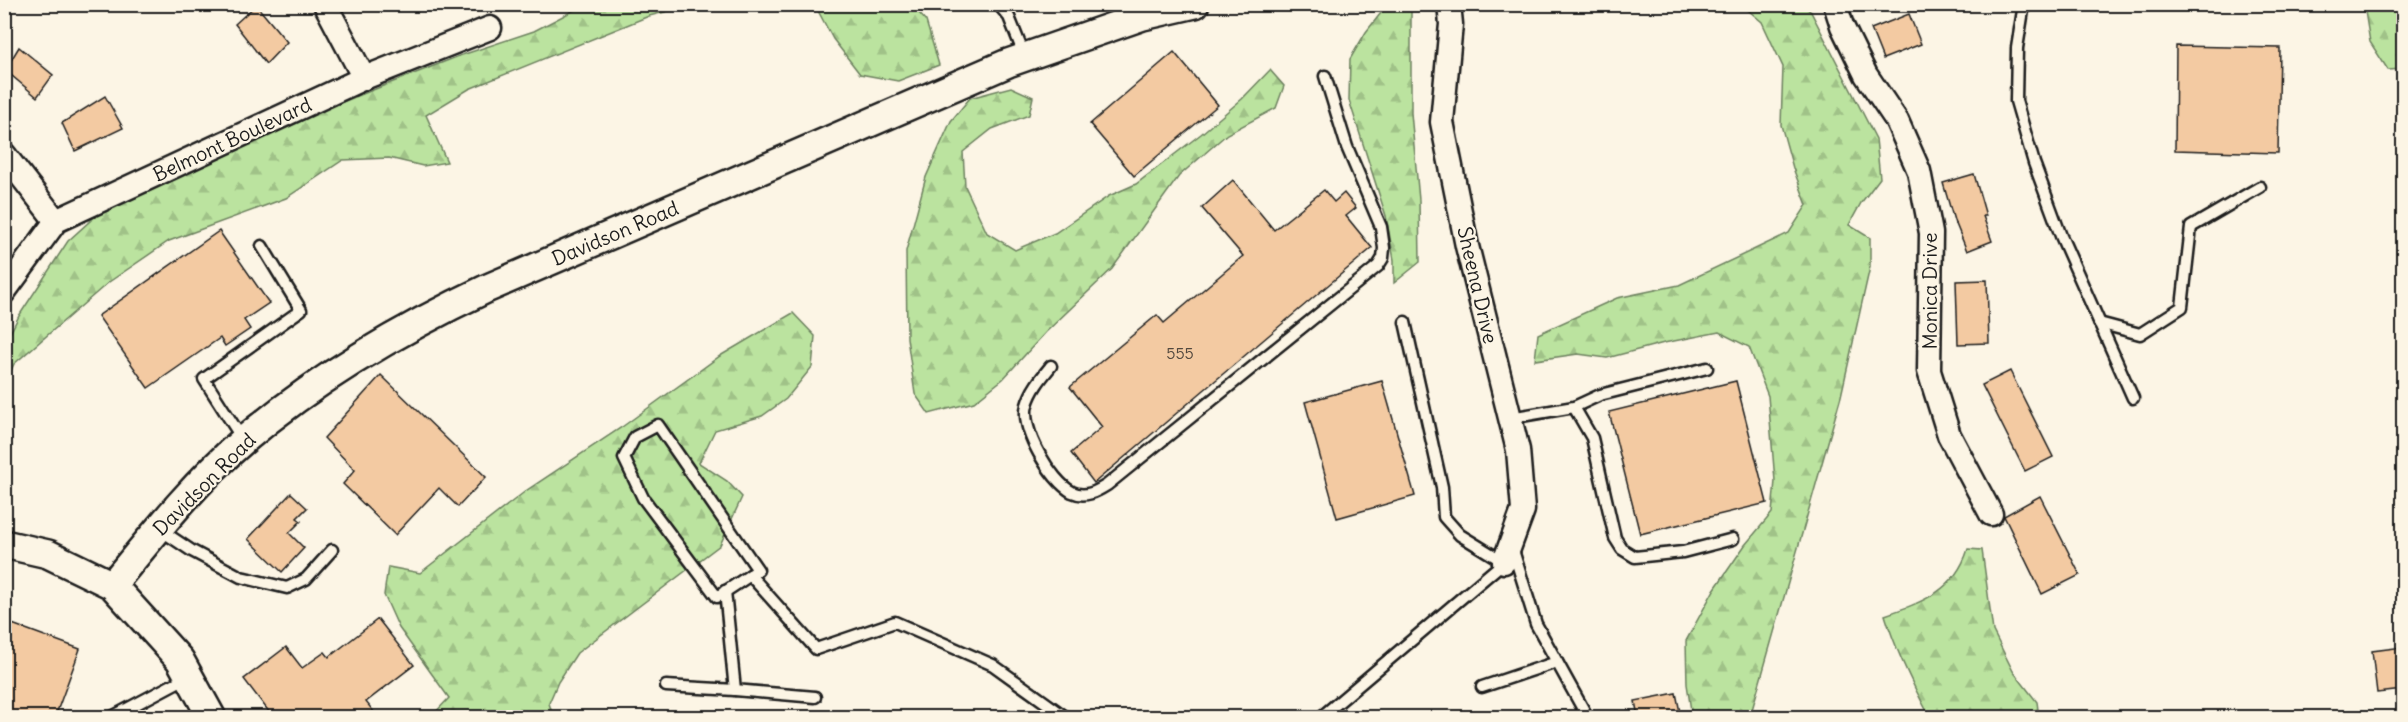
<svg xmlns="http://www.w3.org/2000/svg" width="2408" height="722" font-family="Delius,sans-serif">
  <defs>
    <pattern id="forest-firs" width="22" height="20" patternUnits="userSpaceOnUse" patternTransform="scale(1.5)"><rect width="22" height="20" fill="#bbe39f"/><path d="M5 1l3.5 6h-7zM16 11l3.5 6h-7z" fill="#a0c288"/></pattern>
  </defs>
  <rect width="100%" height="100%" fill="#fcf5e5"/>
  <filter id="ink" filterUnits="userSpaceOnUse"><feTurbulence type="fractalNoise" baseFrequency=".0167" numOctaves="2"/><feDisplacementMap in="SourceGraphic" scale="12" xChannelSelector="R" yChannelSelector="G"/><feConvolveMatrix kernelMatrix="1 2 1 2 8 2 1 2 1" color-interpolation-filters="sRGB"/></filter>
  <g filter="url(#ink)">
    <g fill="url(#forest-firs)" stroke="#6c805e" stroke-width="1.5">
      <path d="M 1388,4 L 1411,5 L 1411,113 L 1419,200 L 1420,262 L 1394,283 L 1394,260 L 1386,216 L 1349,100 L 1350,59 L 1366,32 Z"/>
      <path d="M 584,5 L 692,5 L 649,16 L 469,89 L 426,115 L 447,162 L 423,166 L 389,158 L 343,160 L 286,198 L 169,241 L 109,282 L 14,364 L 5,383 L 5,343 L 19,316 L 68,241 L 100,212 L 284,125 L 459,56 L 534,31 Z"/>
      <path d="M 811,5 L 912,5 L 926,21 L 939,65 L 898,81 L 860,74 L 833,39 L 816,7 Z"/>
      <path d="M 1742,5 L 1803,5 L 1811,12 L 1876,139 L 1880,178 L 1861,203 L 1849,225 L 1870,238 L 1870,267 L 1841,396 L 1750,717 L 1692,717 L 1687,684 L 1686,641 L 1714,590 L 1745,545 L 1772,513 L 1775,481 L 1768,396 L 1749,347 L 1719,332 L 1664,343 L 1607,358 L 1578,354 L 1535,360 L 1538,334 L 1617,298 L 1679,285 L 1789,233 L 1807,205 L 1793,168 L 1781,125 L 1783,67 L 1762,22 Z"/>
      <path d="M 2364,5 L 2403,5 L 2403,69 L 2388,70 L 2370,42 Z"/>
      <path d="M 1270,70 L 1284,86 L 1276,108 L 1227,134 L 1179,176 L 1112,269 L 1046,332 L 1003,379 L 974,402 L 929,414 L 915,394 L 907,338 L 906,251 L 926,177 L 951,121 L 970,98 L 1011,87 L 1033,97 L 1029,115 L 992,129 L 963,152 L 965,186 L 987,233 L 1015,250 L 1055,233 L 1109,196 L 1136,184 L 1201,134 L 1242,99 Z"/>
      <path d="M 793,313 L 815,336 L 812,367 L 786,399 L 762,416 L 715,430 L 699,463 L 727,481 L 742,497 L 720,545 L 577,653 L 558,682 L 549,703 L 553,717 L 431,717 L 449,698 L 399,628 L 384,595 L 388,567 L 420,573 L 527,490 L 622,427 L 720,356 Z"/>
      <path d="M 1968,549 L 1982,550 L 1993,631 L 2013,671 L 2037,702 L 2039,717 L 1930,717 C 1912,684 1896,651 1885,615 C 1923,602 1955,591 1968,549 Z"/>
    </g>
    <g fill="#f3caa2" stroke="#1c1c1c" stroke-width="1.5">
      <path d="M 256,5 L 287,42 L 266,64 L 235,24 Z"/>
      <path d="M 1909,14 L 1921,44 L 1883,59 L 1871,29 Z"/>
      <path d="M 2176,46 L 2280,48 L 2278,153 L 2175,150 Z"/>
      <path d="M 19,47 L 53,75 L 37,97 L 5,70 Z"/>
      <path d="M 1174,52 L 1218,105 L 1134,176 L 1090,124 Z"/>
      <path d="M 105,96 L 123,128 L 75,151 L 62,123 Z"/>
      <path d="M 1974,174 L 1986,216 L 1983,216 L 1992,241 L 1967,251 L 1956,224 L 1955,224 L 1943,183 Z"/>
      <path d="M 1233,180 L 1274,230 L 1324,190 L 1334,202 L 1344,193 L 1356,208 L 1346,216 L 1372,248 L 1094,483 L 1071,453 L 1102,427 L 1070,387 L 1157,315 L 1164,323 L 1243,256 L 1202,208 Z"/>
      <path d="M 219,231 L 269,303 L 244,320 L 250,329 L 225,346 L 220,338 L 148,388 L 98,316 Z"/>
      <path d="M 1987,280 L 1989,343 L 1958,344 L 1956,281 Z"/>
      <path d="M 2010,371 L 2053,457 L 2025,471 L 1982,385 Z"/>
      <path d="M 381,375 L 486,477 L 458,507 L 439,488 L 395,535 L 343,484 L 355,470 L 324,438 Z"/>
      <path d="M 1382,381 L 1415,496 L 1337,518 L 1305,402 Z"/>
      <path d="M 1736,381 L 1767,503 L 1640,534 L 1609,412 Z"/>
      <path d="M 291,493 L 307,508 L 297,518 L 301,521 L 289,533 L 304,548 L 282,572 L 248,539 Z"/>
      <path d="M 2040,496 L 2080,575 L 2042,594 L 2004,516 Z"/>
      <path d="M 378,619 L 414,665 L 366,702 L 378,717 L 273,717 L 244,679 L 286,647 L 302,668 L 325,652 L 329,657 Z"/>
      <path d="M 4,621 L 80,649 L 55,717 L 4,717 Z"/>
      <path d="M 2403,647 L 2403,690 L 2377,693 L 2372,651 Z"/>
      <path d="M 1676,693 L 1681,717 L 1638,717 L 1635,701 Z"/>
    </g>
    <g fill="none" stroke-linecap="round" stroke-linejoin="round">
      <defs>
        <g id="service">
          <path d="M 998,4 L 1009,17 L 1025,57"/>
          <path d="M 2024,4 L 2017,48 L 2016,101 L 2034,163 L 2061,236 L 2133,398"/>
          <path d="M 2099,323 L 2140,334 L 2182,307 L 2191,227 L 2260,187"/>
          <path d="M 1051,366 C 1042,377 1031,390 1027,405 C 1020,429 1051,481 1072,492 C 1085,498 1096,492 1107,485 L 1378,266 L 1383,258 L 1384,248 L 1381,227 L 1347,147 L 1325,76"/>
          <path d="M 1574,407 L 1592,438 L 1615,538 L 1622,549 L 1635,557 L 1683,552 L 1733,539"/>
          <path d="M 1510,418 L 1574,407 L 1600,395 L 1707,368"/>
          <path d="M 658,425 L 758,570 L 717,597 L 643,498 L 624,458 L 635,437 Z"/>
          <path d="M 243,440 L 204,379 L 301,310 L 262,246"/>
          <path d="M 159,529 L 192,551 L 241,577 L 287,588 L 306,579 L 332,550"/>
          <path d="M 1512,547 L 1536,624 L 1588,718"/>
          <path d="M 750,575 L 816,649 L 895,622 L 993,665 L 1067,718"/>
          <path d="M 725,591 L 735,690 L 815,697"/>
          <path d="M 666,686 L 735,690"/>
          <path d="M 1482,687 L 1557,662"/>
          <path d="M 110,718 L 189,676"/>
          <path d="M 1320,718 L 1504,562 L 1460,535 L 1444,517 L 1442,487 L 1405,322"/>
        </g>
        <g id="minor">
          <path d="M 325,4 L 364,78"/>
          <path d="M 1449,4 L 1451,24 L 1442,122 L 1467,246 L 1518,450 L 1523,510 L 1504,562"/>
          <path d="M 1835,4 L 1842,26 L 1866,75 L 1897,121 L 1919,171 L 1931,233 L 1929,371 L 1949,435 L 1991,514"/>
          <path d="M 4,154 L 56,221"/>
          <path d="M 4,292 L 56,221 L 364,78 L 490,28"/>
        </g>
        <g id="tertiary">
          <path d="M 4,544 L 48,554 L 112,585 L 180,660 L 212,718"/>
          <path d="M 112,585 C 153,535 195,482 244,440 C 318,377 401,329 488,288 L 1008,63 L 1143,16 L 1195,4"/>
        </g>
      </defs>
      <use href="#service" stroke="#1c1c1c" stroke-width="15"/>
      <use href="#minor" stroke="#1c1c1c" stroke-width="27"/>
      <use href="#tertiary" stroke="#1c1c1c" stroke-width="32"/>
      <use href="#service" stroke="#fcf5e5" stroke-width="10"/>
      <use href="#minor" stroke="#fcf5e5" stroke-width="22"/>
      <use href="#tertiary" stroke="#fcf5e5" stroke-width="27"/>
    </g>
  </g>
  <g text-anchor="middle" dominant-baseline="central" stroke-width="4.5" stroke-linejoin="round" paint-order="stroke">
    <g font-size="16" fill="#52483e">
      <text x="1180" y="353">555</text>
    </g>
    <g font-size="20" fill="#1c1c1c" stroke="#fcf5e5">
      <text transform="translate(232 139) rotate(-25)">Belmont Boulevard</text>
      <text transform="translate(615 233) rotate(-23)">Davidson Road</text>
      <text transform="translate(1478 285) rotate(77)">Sheena Drive</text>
      <text transform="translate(1929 291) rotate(-90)">Monica Drive</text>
      <text transform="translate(204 484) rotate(-45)">Davidson Road</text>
    </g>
  </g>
  <rect width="2408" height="722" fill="none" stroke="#fcf5e5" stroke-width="24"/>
  <rect x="12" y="12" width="2384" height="698" fill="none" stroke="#1c1c1c" stroke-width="2" filter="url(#ink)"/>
</svg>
